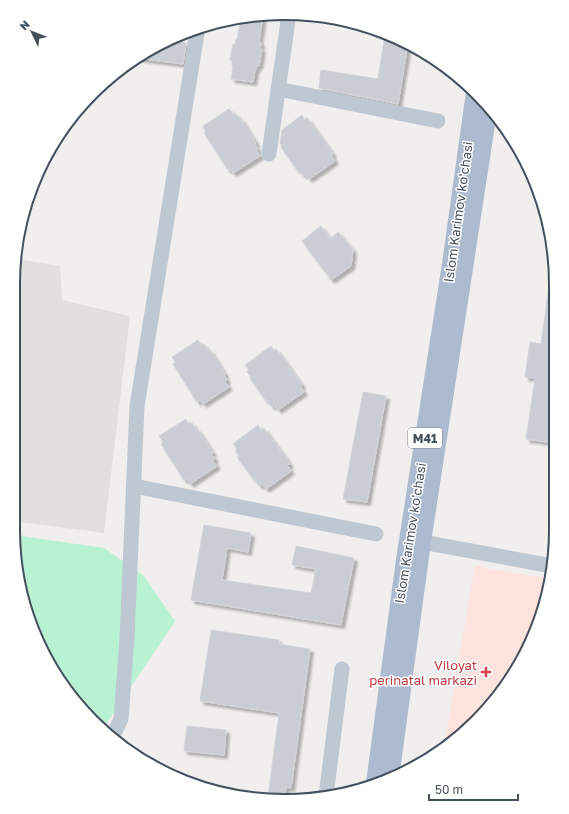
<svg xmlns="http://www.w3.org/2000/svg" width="569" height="814" font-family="'Golos Text',sans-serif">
  <defs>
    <filter id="shadow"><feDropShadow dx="3.5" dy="3.5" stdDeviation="1" flood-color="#0004"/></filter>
  </defs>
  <rect width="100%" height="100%" fill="#f1eeee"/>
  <path fill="#e2dfe0" d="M 18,259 L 60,266 L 62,300 L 130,316 L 104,533 L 13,521 Z"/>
  <path fill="#fde2dd" d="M 475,566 L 550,579 L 547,600 L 528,649 L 500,695 L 464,733 L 444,747 Z"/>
  <path fill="#b9f2d3" d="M 14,535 L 104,548 L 144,576 L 175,621 L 102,730 L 59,680 L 22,600 Z"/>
  <g fill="#cacdd4" stroke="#d2d4db" filter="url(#shadow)">
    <path d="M 249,15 L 263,15 L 259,42 L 261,43 L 260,49 L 262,49 L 259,66 L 257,65 L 256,70 L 255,70 L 253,82 L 231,79 L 233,67 L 232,66 L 232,61 L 230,60 L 233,44 L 235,44 L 236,39 L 237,39 L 241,17 Z"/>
    <path d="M 385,34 L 408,43 L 398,104 L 319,88 L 321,70 L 378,79 Z"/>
    <path d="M 168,41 L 186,43 L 183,64 L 137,58 L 149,49 Z"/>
    <path d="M 229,109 L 233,114 L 235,113 L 240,120 L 241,119 L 256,143 L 254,143 L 258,149 L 256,150 L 260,156 L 233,173 L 230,169 L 228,170 L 204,133 L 206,132 L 203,126 Z"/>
    <path d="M 302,115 L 305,120 L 307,118 L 333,154 L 331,155 L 335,161 L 309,179 L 305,174 L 303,175 L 298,169 L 297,170 L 281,147 L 282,146 L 280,143 L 282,130 Z"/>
    <path d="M 321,226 L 330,239 L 338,232 L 353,250 L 351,266 L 331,280 L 302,241 Z"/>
    <path d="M 548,292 L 554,293 L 555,443 L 526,439 L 535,378 L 525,377 L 530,342 L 541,344 Z"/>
    <path d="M 198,340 L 202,346 L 204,344 L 209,351 L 210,350 L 225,374 L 224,375 L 227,380 L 225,382 L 229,387 L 203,404 L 200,400 L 197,402 L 173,364 L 176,363 L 172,357 Z"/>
    <path d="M 271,346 L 274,351 L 276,349 L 302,385 L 300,386 L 304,392 L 278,410 L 274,405 L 272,407 L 267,400 L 266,401 L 250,378 L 251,377 L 247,372 L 249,370 L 245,365 Z"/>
    <path d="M 363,392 L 386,396 L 367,502 L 343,499 Z"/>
    <path d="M 186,419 L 189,425 L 192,423 L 196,430 L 197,429 L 213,453 L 211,454 L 215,459 L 213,461 L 217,466 L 190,484 L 187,479 L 184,480 L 161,444 L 163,442 L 159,436 Z"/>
    <path d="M 258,425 L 261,430 L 264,428 L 290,464 L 287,465 L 291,471 L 266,489 L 262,484 L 259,486 L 255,479 L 254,480 L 237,457 L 239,456 L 235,451 L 237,449 L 233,444 Z"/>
    <path d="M 204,525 L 251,533 L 248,552 L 227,548 L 222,580 L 311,593 L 316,569 L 292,565 L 296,546 L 354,558 L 341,625 L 191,600 Z"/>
    <path d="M 211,630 L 279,640 L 278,644 L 310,649 L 291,788 L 286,787 L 284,798 L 268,798 L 279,713 L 200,701 Z"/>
    <path d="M 187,726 L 226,730 L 224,755 L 184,751 Z"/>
  </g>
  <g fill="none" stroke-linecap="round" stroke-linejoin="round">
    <g stroke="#bec8d2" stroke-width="15">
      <path d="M 278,89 L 438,121"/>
      <path d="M 269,154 L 289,14"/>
      <path d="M 134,486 L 376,534"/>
      <path d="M 422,542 L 552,566"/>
      <path d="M 112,738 L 121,719 L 127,638 L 137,406 L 198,27"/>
      <path d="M 326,796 L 342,669"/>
    </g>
    <g stroke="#acbbcf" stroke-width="18">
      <path d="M 390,778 L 422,542 L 489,105"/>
      <path d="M 375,783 L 405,560 L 451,264 L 475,92"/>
    </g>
  </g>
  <path fill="#e0444e" stroke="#fff" stroke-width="1.5" d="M484 666h4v4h4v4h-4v4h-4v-4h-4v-4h4z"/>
  <g text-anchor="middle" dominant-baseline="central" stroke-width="3" stroke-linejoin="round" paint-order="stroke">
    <rect fill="#fff" stroke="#7d848e" stroke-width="1" x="408" y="428" width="34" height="20" rx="3"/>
    <g font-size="12" font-weight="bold" fill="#45505d">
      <text x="425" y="438">M41</text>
    </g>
    <g font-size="13" fill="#45505d" stroke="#fff">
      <text transform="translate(458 212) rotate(-82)">Islom Karimov ko'chasi</text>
      <text transform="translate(410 533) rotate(-81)">Islom Karimov ko'chasi</text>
    </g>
    <g font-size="13" fill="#be3a42" stroke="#fff" text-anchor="end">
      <text x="477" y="665">Viloyat<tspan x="477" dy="15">perinatal markazi</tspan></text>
    </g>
  </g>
  <path d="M0 0H569V814H0ZM284 20H285A264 264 0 0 1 549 284V530A264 264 0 0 1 285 794H284A264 264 0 0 1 20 530V284A264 264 0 0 1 284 20Z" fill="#fff" fill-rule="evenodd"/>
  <path fill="none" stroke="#45505d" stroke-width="2" d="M284 20H285A264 264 0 0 1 549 284V530A264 264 0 0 1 285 794H284A264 264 0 0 1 20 530V284A264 264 0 0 1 284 20Z"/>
  <g transform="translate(32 32) rotate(313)" stroke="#ffffff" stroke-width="3" paint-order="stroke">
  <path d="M0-3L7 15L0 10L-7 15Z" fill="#45505d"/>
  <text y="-6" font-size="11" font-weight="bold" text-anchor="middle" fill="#45505d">N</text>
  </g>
  <path d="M429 794v6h89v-6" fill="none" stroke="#45505d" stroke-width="2"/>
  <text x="435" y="794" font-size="12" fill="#45505d" stroke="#ffffff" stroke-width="3" paint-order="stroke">50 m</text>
</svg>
